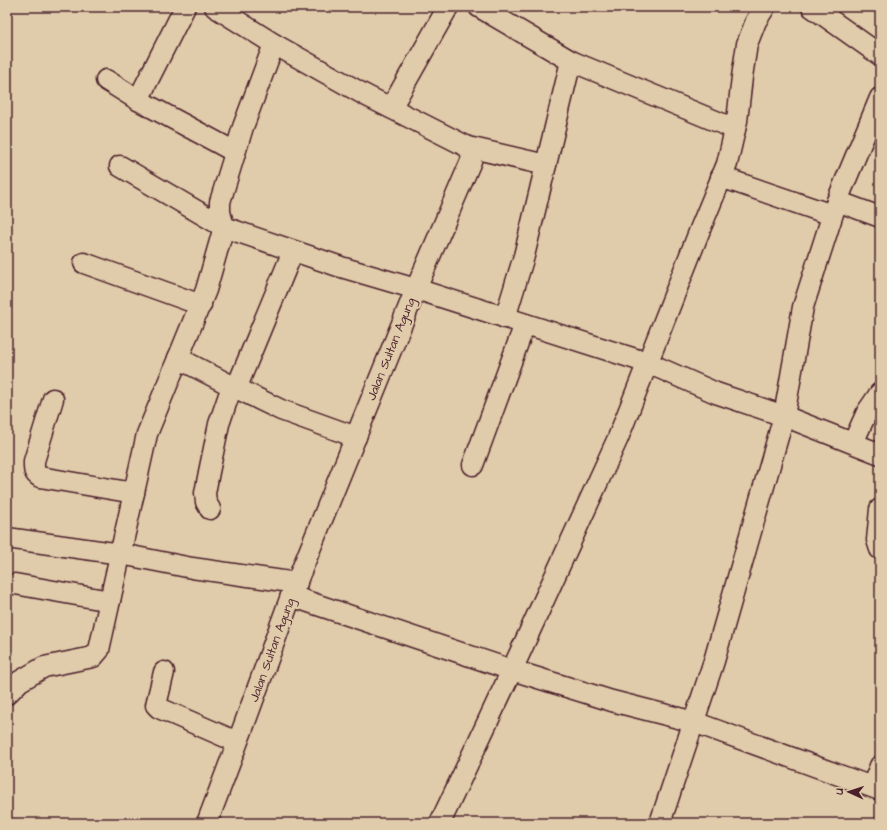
<svg xmlns="http://www.w3.org/2000/svg" width="887" height="830" font-family="'Architects Daughter',sans-serif">
  <rect width="100%" height="100%" fill="#e0ccaa"/>
  <filter id="ink" filterUnits="userSpaceOnUse"><feTurbulence type="fractalNoise" baseFrequency=".025" numOctaves="2"/><feDisplacementMap in="SourceGraphic" scale="8" xChannelSelector="R" yChannelSelector="G"/><feConvolveMatrix kernelMatrix="1 2 1 2 8 2 1 2 1" color-interpolation-filters="sRGB"/></filter>
  <g filter="url(#ink)">
    <g fill="none" stroke-linecap="round" stroke-linejoin="round">
      <defs>
        <g id="minor">
          <path d="M 479,7 L 571,61 L 735,129"/>
          <path d="M 812,7 L 880,55"/>
          <path d="M 106,80 L 138,100 L 235,152"/>
          <path d="M 138,100 L 185,7"/>
          <path d="M 391,108 L 448,7"/>
          <path d="M 468,147 L 546,165"/>
          <path d="M 120,166 L 224,227 L 341,267 L 416,289 L 648,363 L 716,393 L 784,416 L 880,454"/>
          <path d="M 721,177 L 832,215"/>
          <path d="M 837,201 L 880,217"/>
          <path d="M 84,263 L 201,305"/>
          <path d="M 505,318 L 524,256 L 571,61"/>
          <path d="M 178,358 L 232,386 L 281,410 L 356,437"/>
          <path d="M 236,389 L 293,251"/>
          <path d="M 53,399 L 34,461 C 34,469 33,473 40,477 L 134,493"/>
          <path d="M 853,443 L 867,412 L 880,393"/>
          <path d="M 473,465 L 525,324"/>
          <path d="M 210,509 L 206,502 L 205,493 L 209,472 L 219,424 L 232,386"/>
          <path d="M 880,509 L 877,540 L 880,549"/>
          <path d="M 7,538 L 121,554 L 192,568 L 297,583"/>
          <path d="M 15,584 L 110,601"/>
          <path d="M 291,596 L 512,670 L 612,701 L 694,722 L 880,790"/>
          <path d="M 164,672 L 156,705 L 159,708 L 237,742"/>
          <path d="M 7,694 L 20,681 L 44,667 L 93,657 L 99,650 L 147,434 L 206,290 L 224,227 L 220,212 L 220,202 L 243,127 L 274,44"/>
          <path d="M 872,787 L 880,766"/>
          <path d="M 207,823 L 243,728 L 291,596 L 416,289 L 471,161 L 472,155 L 468,147 L 365,95 L 274,44 L 215,7"/>
          <path d="M 440,823 L 512,670 L 618,438 L 701,227 L 727,164 L 737,121 L 742,77 L 747,44 L 756,21 L 765,7"/>
          <path d="M 660,823 L 714,661 L 784,416 L 803,307 L 837,201 L 880,98"/>
        </g>
      </defs>
      <use href="#minor" stroke="#4a1f2b" stroke-width="23"/>
      <use href="#minor" stroke="#e0ccaa" stroke-width="20"/>
    </g>
  </g>
  <g text-anchor="middle" dominant-baseline="central" stroke-width="4" stroke-linejoin="round" paint-order="stroke">
    <g font-size="13" fill="#4a1f2b" stroke="#e0ccaa">
      <text transform="translate(391 349) rotate(-68)">Jalan Sultan Agung</text>
      <text transform="translate(272 650) rotate(-70)">Jalan Sultan Agung</text>
    </g>
  </g>
  <rect width="887" height="830" fill="none" stroke="#e0ccaa" stroke-width="24"/>
  <rect x="12" y="12" width="863" height="806" fill="none" stroke="#4a1f2b" stroke-width="1.5" filter="url(#ink)"/>
  <g transform="translate(849 792) rotate(273)" stroke="#e0ccaa" stroke-width="3" paint-order="stroke">
  <path d="M0-3L7 15L0 10L-7 15Z" fill="#4a1f2b"/>
  <text y="-6" font-size="11" font-weight="bold" text-anchor="middle" fill="#4a1f2b">U</text>
  </g>
</svg>
